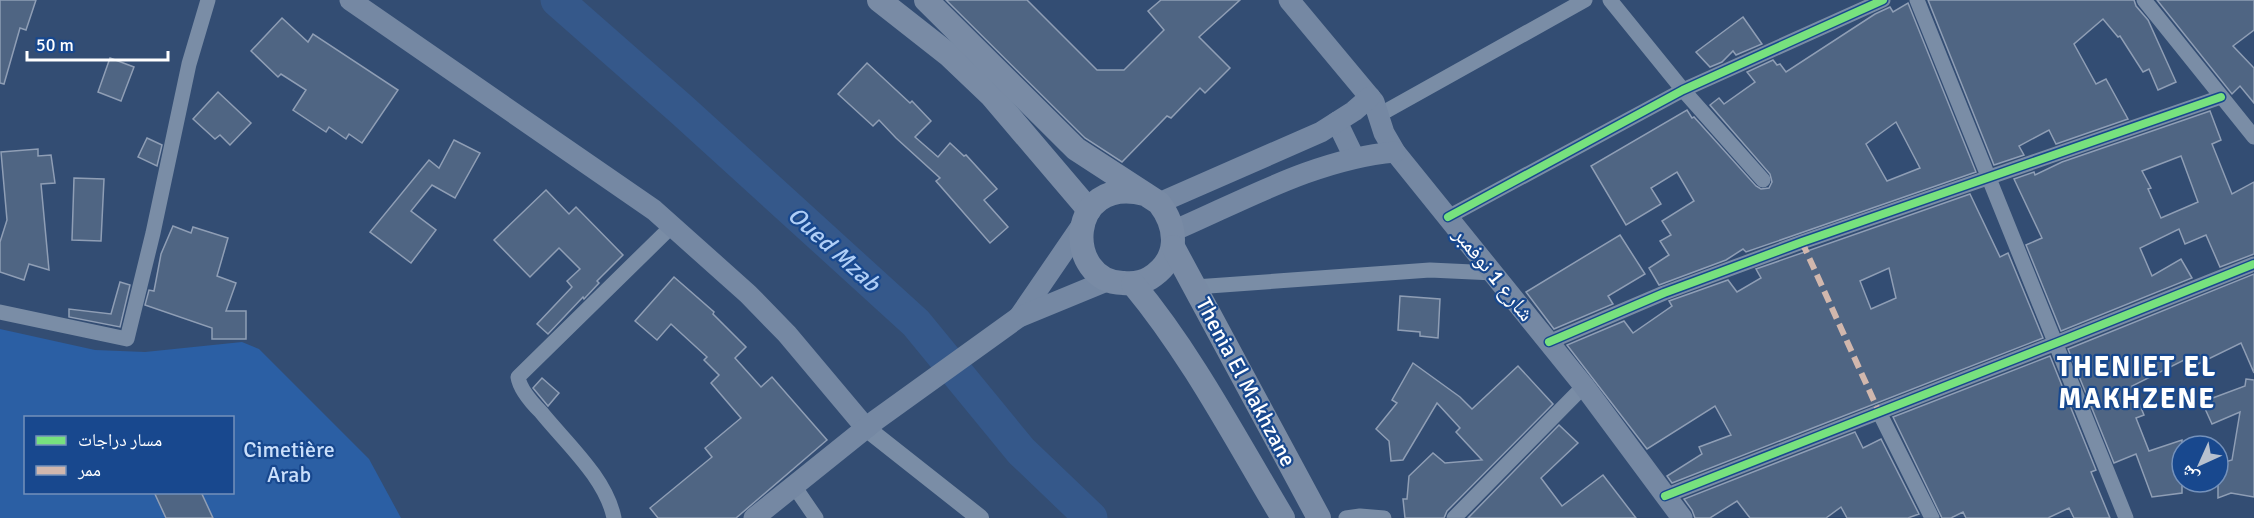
<svg xmlns="http://www.w3.org/2000/svg" width="2254" height="518" font-family="Signika,'Noto Naskh Arabic',sans-serif">
  <rect width="100%" height="100%" fill="#334d73"/>
  <path fill="#2b5fa4" fill-rule="evenodd" d="M 0,329 L 95,350 L 145,352 L 242,342 L 259,349 L 369,459 L 401,518 L 0,518 ZM 26,418 L 232,418 L 232,492 L 26,492 Z"/>
  <g fill="none" stroke-linecap="round" stroke-linejoin="round">
    <path stroke="#35588a" stroke-width="33" d="M 557,0 L 682,110 L 916,323 L 1021,451 L 1091,518"/>
  </g>
  <g fill="#4f6583" stroke="#8f9eb5" stroke-width="1.5" fill-rule="evenodd">
    <path d="M 0,0 L 36,0 L 26,30 L 20,28 L 4,84 L 0,83 Z"/>
    <path d="M 946,0 L 1027,0 L 1097,70 L 1124,70 L 1164,30 L 1148,11 L 1161,0 L 1240,0 L 1199,37 L 1230,68 L 1205,93 L 1200,88 L 1171,118 L 1167,116 L 1122,162 L 1085,138 Z"/>
    <path d="M 1928,0 L 2134,0 L 2136,6 L 2148,20 L 2176,82 L 2158,90 L 2149,69 L 2143,72 L 2120,36 L 2118,37 L 2103,19 L 2074,44 L 2096,84 L 2106,79 L 2128,119 L 2056,144 L 2049,130 L 2019,146 L 2024,155 L 1994,165 Z"/>
    <path d="M 2157,0 L 2254,0 L 2254,30 L 2233,46 L 2254,68 L 2254,103 L 2240,86 L 2232,94 Z"/>
    <path d="M 1908,3 L 1976,172 L 1746,252 L 1743,249 L 1726,260 L 1659,285 L 1649,268 L 1669,255 L 1660,241 L 1671,235 L 1662,221 L 1694,201 L 1677,172 L 1651,188 L 1661,204 L 1626,225 L 1591,166 L 1687,110 L 1692,118 L 1694,117 L 1756,186 L 1761,189 L 1769,188 L 1772,182 L 1770,174 L 1710,105 L 1719,98 L 1724,104 L 1755,82 L 1747,72 L 1773,60 L 1777,65 L 1780,64 L 1786,72 L 1875,14 L 1890,7 L 1893,12 ZM 1896,122 L 1920,168 L 1887,181 L 1866,144 Z"/>
    <path d="M 1743,17 L 1762,44 L 1736,55 L 1733,51 L 1722,62 L 1710,67 L 1696,52 Z"/>
    <path d="M 282,18 L 308,42 L 313,34 L 398,90 L 362,143 L 349,134 L 346,139 L 329,127 L 326,132 L 293,110 L 306,90 L 281,74 L 278,77 L 251,51 Z"/>
    <path d="M 110,58 L 134,67 L 121,101 L 98,92 Z"/>
    <path d="M 867,63 L 910,103 L 912,101 L 931,121 L 915,137 L 938,157 L 950,143 L 964,156 L 966,155 L 997,189 L 984,200 L 1008,227 L 990,243 L 936,181 L 940,178 L 896,138 L 879,120 L 873,126 L 838,94 Z"/>
    <path d="M 218,92 L 251,123 L 230,145 L 220,135 L 215,139 L 193,119 Z"/>
    <path d="M 2210,111 L 2221,140 L 2212,144 L 2232,194 L 2254,182 L 2254,254 L 2220,267 L 2206,235 L 2185,244 L 2179,229 L 2140,248 L 2152,276 L 2181,259 L 2192,278 L 2061,331 L 2026,245 L 2042,238 L 2014,179 L 2034,172 L 2035,175 L 2062,162 ZM 2181,156 L 2198,202 L 2161,218 L 2148,189 L 2151,188 L 2142,171 Z"/>
    <path d="M 147,138 L 162,145 L 157,166 L 138,157 Z"/>
    <path d="M 454,140 L 480,153 L 455,198 L 432,185 L 411,211 L 436,230 L 411,263 L 370,232 L 429,160 L 439,168 Z"/>
    <path d="M 38,149 L 38,156 L 51,155 L 55,183 L 41,184 L 49,270 L 29,264 L 24,280 L 0,272 L 0,242 L 7,220 L 1,152 Z"/>
    <path d="M 74,178 L 104,179 L 101,241 L 72,240 Z"/>
    <path d="M 546,190 L 569,214 L 576,207 L 623,255 L 597,281 L 599,283 L 584,299 L 583,297 L 548,334 L 537,324 L 572,287 L 567,281 L 580,269 L 559,248 L 530,277 L 494,240 Z"/>
    <path d="M 1970,194 L 2000,257 L 2008,253 L 2043,338 L 1672,483 L 1667,476 L 1702,454 L 1699,447 L 1731,435 L 1715,406 L 1647,449 L 1567,345 L 1624,321 L 1633,333 L 1672,306 L 1669,301 L 1728,280 L 1737,292 L 1761,278 L 1756,269 ZM 1889,268 L 1896,298 L 1871,309 L 1860,281 Z"/>
    <path d="M 173,226 L 191,233 L 193,227 L 228,238 L 217,276 L 236,283 L 226,311 L 246,311 L 246,339 L 212,339 L 212,328 L 145,305 L 149,290 L 154,291 L 161,254 Z"/>
    <path d="M 1620,235 L 1645,274 L 1608,296 L 1613,304 L 1554,329 L 1526,292 Z"/>
    <path d="M 2254,274 L 2254,373 L 2241,343 L 2192,367 L 2188,358 L 2132,386 L 2144,415 L 2136,418 L 2149,451 L 2182,440 L 2182,493 L 2152,497 L 2136,454 L 2114,463 L 2068,349 Z"/>
    <path d="M 674,277 L 714,312 L 713,314 L 746,347 L 735,358 L 761,387 L 772,377 L 827,440 L 736,518 L 658,518 L 650,508 L 712,457 L 705,448 L 741,418 L 711,383 L 719,375 L 704,360 L 707,357 L 671,324 L 657,340 L 635,321 Z"/>
    <path d="M 120,282 L 130,285 L 120,327 L 69,317 L 69,309 L 111,314 Z"/>
    <path d="M 1400,296 L 1440,299 L 1438,338 L 1420,336 L 1420,332 L 1398,330 Z"/>
    <path d="M 2050,356 L 2096,470 L 2091,472 L 2110,518 L 2074,518 L 2069,508 L 2048,518 L 1966,518 L 1963,512 L 1951,518 L 1942,518 L 1893,417 Z"/>
    <path d="M 1413,363 L 1460,397 L 1472,409 L 1518,366 L 1553,404 L 1447,511 L 1444,518 L 1405,518 L 1403,499 L 1407,499 L 1409,476 L 1433,453 L 1445,463 L 1482,460 L 1456,432 L 1460,428 L 1437,403 L 1403,460 L 1391,461 L 1389,441 L 1376,429 L 1397,403 L 1392,400 Z"/>
    <path d="M 542,378 L 559,393 L 548,406 L 533,388 Z"/>
    <path d="M 2246,379 L 2254,380 L 2254,497 L 2231,493 L 2218,498 L 2218,464 L 2232,460 L 2240,412 L 2212,424 L 2202,402 L 2245,386 Z"/>
    <path d="M 1559,425 L 1578,443 L 1541,478 L 1562,506 L 1603,475 L 1636,518 L 1468,518 Z"/>
    <path d="M 1855,432 L 1863,448 L 1881,439 L 1919,514 L 1908,518 L 1847,518 L 1841,507 L 1826,518 L 1750,518 L 1737,501 L 1710,518 L 1695,518 L 1692,510 L 1684,499 Z"/>
    <path d="M 154,492 L 201,492 L 213,518 L 166,518 Z"/>
  </g>
  <g fill="none" stroke-linecap="round" stroke-linejoin="round">
    <g stroke="#7a8da6" stroke-width="15">
      <path d="M 1610,0 L 1683,90 L 1763,180"/>
      <path d="M 1917,0 L 2126,518"/>
      <path d="M 2144,0 L 2254,137"/>
      <path d="M 1379,115 L 1585,0"/>
      <path d="M 1448,217 L 1683,90 L 1883,0"/>
      <path d="M 1195,287 L 1430,270 L 1494,273"/>
      <path d="M 0,312 L 127,339 L 153,233 L 189,64 L 208,0"/>
      <path d="M 1549,342 L 1664,293 L 1802,242 L 2221,97"/>
      <path d="M 1879,412 L 1932,518"/>
      <path d="M 794,486 L 816,518"/>
      <path d="M 1665,496 L 2056,343 L 2254,264"/>
      <path d="M 614,518 C 606,478 566,443 541,412 C 532,403 520,390 518,377 L 671,227"/>
      <path d="M 1346,518 L 1360,516 L 1384,518"/>
      <path d="M 1454,518 L 1584,386"/>
    </g>
    <path stroke="#7a8da6" stroke-width="18" d="M 866,428 L 980,518"/>
    <g stroke="#7588a3" stroke-width="21">
      <path d="M 350,0 L 654,210 L 748,294 L 787,334 L 866,428"/>
      <path d="M 1289,0 L 1374,102 L 1384,133 L 1395,152 L 1584,386 L 1682,518"/>
      <path d="M 1337,122 L 1354,157"/>
      <path d="M 1159,203 L 1321,132 L 1354,111 L 1370,97"/>
      <path d="M 1173,231 C 1245,200 1316,159 1395,152"/>
      <path d="M 1019,317 L 1082,225"/>
      <path d="M 754,518 L 876,420 L 1019,317 L 1109,280"/>
    </g>
    <g stroke="#798ba5" stroke-width="24">
      <path d="M 879,0 L 949,55 L 991,95 L 1089,210"/>
      <path d="M 926,0 L 1076,149 L 1159,203 C 1178,228 1180,259 1150,278 C 1142,283 1133,284 1123,283 C 1064,282 1065,174 1145,194"/>
      <path d="M 1173,247 L 1319,518"/>
      <path d="M 1133,284 C 1192,355 1235,438 1283,518"/>
    </g>
    <path stroke="#d1b7ad" stroke-width="6" stroke-dasharray="12 6" stroke-linecap="butt" d="M 1802,242 L 1879,412"/>
    <defs>
      <g id="cycleway">
        <path d="M 1448,217 L 1683,90 L 1883,0"/>
        <path d="M 1549,342 L 1664,293 L 1802,242 L 2221,97"/>
        <path d="M 1665,496 L 2056,343 L 2254,264"/>
      </g>
    </defs>
    <use href="#cycleway" stroke="#18488e" stroke-width="11"/>
    <use href="#cycleway" stroke="#77e17e" stroke-width="8"/>
  </g>
  <g text-anchor="middle" dominant-baseline="central" stroke-width="4.5" stroke-linejoin="round" paint-order="stroke">
    <g font-size="22" fill="#fff" stroke="#18488e">
      <text transform="translate(1494 274) rotate(51)">شارع 1 نوفمبر</text>
      <text transform="translate(1246 382) rotate(62)">Thenia El Makhzane</text>
    </g>
    <g font-size="22" fill="#cadffb" stroke="#18488e">
      <text x="289" y="449">Cimetière<tspan x="289" dy="25">Arab</tspan></text>
    </g>
    <g font-size="24" font-style="italic" fill="#afcef6" stroke="#18488e">
      <text transform="translate(834 249) rotate(42)">Oued Mzab</text>
    </g>
    <g font-size="28" font-weight="bold" letter-spacing="1.5" fill="#fff" stroke="#18488e">
      <text x="2137" y="367">THENIET EL<tspan x="2137" dy="32">MAKHZENE</tspan></text>
    </g>
  </g>
  <rect x="24" y="416" width="210" height="78" fill="#18488e" stroke="#7491bb" stroke-width="1.5"/>
  <rect x="36" y="436" width="30" height="9" fill="#77e17e" stroke="#7491bb" stroke-width="1.5"/>
  <text x="78" y="446" font-size="18" fill="#ffffff">مسار دراجات</text>
  <rect x="36" y="466" width="30" height="9" fill="#d1b7ad" stroke="#7491bb" stroke-width="1.5"/>
  <text x="78" y="476" font-size="18" fill="#ffffff">ممر</text>
  <g transform="translate(2200 464) rotate(225)"><circle r="28" fill="#18488e" stroke="#7491bb" stroke-width="1.5"/>
  <path d="M0-4.5L10 22L0 15L-10 22Z" fill="#b8c1ce"/>
  <text y="-9" font-size="16" font-weight="bold" text-anchor="middle" fill="#ffffff">ش</text>
  </g>
  <path d="M27 51v9h141v-9" fill="none" stroke="#ffffff" stroke-width="3"/>
  <text x="36" y="51" font-size="18" fill="#ffffff" stroke="#18488e" stroke-width="4.5" paint-order="stroke">50 m</text>
</svg>
